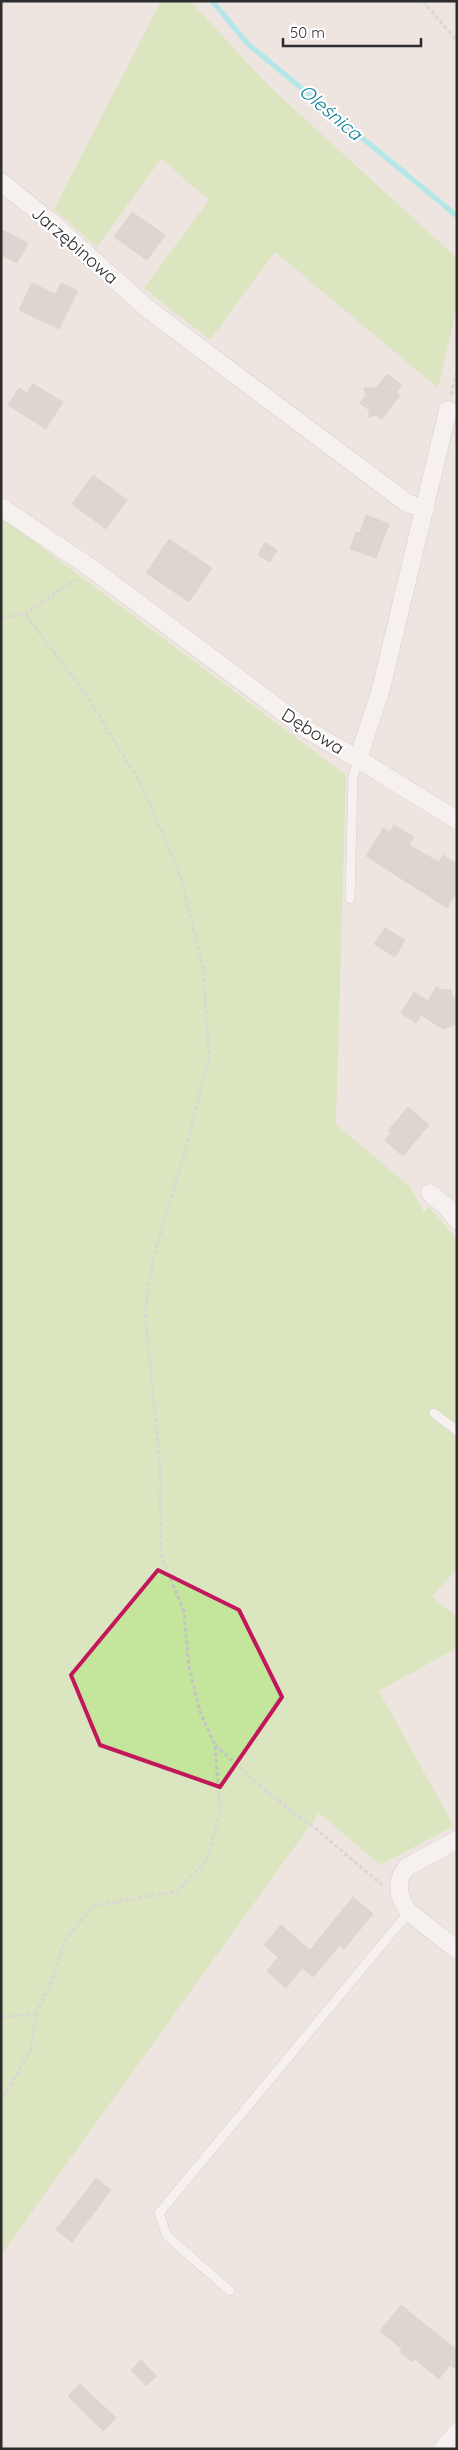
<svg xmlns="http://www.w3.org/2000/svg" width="458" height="2450" font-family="Quicksand,sans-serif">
  <rect width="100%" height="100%" fill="#efe5e0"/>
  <g fill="#c3e69c">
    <path d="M 161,1 L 190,1 L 270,87 L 457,258 L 457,306 L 438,388 L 275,252 L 210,340 L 144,288 L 209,200 L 161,159 L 97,247 L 54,209 Z"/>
    <path d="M 1,517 L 346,775 L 336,1124 L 410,1187 L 424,1212 L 429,1207 L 457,1239 L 457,1568 L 432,1597 L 457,1617 L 457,1648 L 379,1691 L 454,1826 L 380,1865 L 319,1813 L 1,2255 Z"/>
  </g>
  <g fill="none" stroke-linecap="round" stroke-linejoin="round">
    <path stroke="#72e8f1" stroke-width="5.5" d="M 212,1 L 248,44 L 457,216"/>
  </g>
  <g fill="#cac2bf" stroke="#cac1b9">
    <path d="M 132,212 L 165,235 L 147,260 L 114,237 Z"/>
    <path d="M 1,229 L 28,243 L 17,263 L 1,255 Z"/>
    <path d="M 32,283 L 55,294 L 61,283 L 78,291 L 59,329 L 19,310 Z"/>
    <path d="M 387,374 L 402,385 L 396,393 L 400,395 L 382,419 L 376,415 L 369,417 L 369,410 L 360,403 L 366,395 L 364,388 L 376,388 Z"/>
    <path d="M 33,384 L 63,402 L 46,429 L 8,405 L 19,388 L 27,393 Z"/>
    <path d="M 93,475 L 127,500 L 106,529 L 72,504 Z"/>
    <path d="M 366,515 L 389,524 L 376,558 L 350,549 L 356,532 L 360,533 Z"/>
    <path d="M 169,539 L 212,568 L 189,602 L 146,573 Z"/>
    <path d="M 265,542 L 277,550 L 270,562 L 258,555 Z"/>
    <path d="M 394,825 L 414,837 L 409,845 L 439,862 L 443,855 L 457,864 L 457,892 L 447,908 L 366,856 L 383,828 L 390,832 Z"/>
    <path d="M 385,928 L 405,940 L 395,957 L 374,944 Z"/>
    <path d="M 436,987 L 442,990 L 451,989 L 452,996 L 457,999 L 457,1024 L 443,1029 L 421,1015 L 416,1023 L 401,1013 L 414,992 L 428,1001 Z"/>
    <path d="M 408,1107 L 429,1125 L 403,1156 L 385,1141 L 391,1133 L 388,1131 Z"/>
    <path d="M 353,1897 L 373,1914 L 344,1949 L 340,1945 L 313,1977 L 302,1968 L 286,1988 L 267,1971 L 278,1957 L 264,1945 L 281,1925 L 310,1950 Z"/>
    <path d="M 96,2178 L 111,2190 L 72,2242 L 56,2230 Z"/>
    <path d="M 401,2305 L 457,2350 L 457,2370 L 450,2365 L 439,2379 L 415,2359 L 413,2362 L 400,2352 L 402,2349 L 380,2331 Z"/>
    <path d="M 141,2360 L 157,2376 L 146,2386 L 131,2370 Z"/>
    <path d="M 80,2384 L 116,2418 L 103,2431 L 68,2396 Z"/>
  </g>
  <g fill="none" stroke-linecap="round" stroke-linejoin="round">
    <defs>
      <g id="service">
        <path d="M 350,899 L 353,777 L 358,759"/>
        <path d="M 434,1413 L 457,1431"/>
        <path d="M 230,2291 L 167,2236 L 159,2213 L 409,1912"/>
      </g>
      <g id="minor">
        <path d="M 1,182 L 51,222 L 148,309 L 407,503 L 425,509"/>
        <path d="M 1,507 L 91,568 L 306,729 L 358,759 L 381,689 L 448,410"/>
        <path d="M 358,759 L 457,820"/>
        <path d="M 430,1193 L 447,1207 L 457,1220"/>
        <path d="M 457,1840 L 407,1867 C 395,1881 398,1898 409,1912 L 457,1950"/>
        <path d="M 443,2449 L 457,2432"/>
      </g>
    </defs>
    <use href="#service" stroke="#b0b5bd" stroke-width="10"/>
    <use href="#minor" stroke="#b0b5bd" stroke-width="19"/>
    <g stroke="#c4c4c4" stroke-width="3" stroke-dasharray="4 2.5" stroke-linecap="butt">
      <path d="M 423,1 L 457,41"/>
      <path d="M 451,395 L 457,371"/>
      <path d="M 25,614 L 76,579"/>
      <path d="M 1,618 L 25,614 L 85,693 L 143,788 L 181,878 L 203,966 L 209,1059 L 183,1158 L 153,1258 L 145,1312 L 160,1465 L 161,1555 L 184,1612 L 189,1667 L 200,1712 L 215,1745 L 220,1811 L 207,1860 L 178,1891 L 94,1906 L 65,1940 L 52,1982 L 36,2014 L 31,2050 L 1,2101"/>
      <path d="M 215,1745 L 268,1793 L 316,1829 L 382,1885"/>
      <path d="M 1,2017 L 36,2014"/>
    </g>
    <use href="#service" stroke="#fff" stroke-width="9"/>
    <use href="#minor" stroke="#fff" stroke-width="18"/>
  </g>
  <path d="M0 0H458V2450H0ZM 158,1570 L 239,1610 L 282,1697 L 220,1787 L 100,1745 L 71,1675 Z" fill="#efe5e0" fill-opacity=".55" fill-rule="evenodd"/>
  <path fill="none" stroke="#c2185b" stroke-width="4" stroke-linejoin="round" d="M 158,1570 L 239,1610 L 282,1697 L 220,1787 L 100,1745 L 71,1675 Z"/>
  <g text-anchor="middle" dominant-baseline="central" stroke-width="4.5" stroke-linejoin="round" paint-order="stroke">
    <g font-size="18" fill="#2d2d2d" stroke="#fff">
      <text transform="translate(75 245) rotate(41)">Jarzębinowa</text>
      <text transform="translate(313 731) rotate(32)">Dębowa</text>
    </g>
    <g font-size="19" font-style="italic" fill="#0c8094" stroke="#fff">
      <text transform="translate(331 112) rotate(40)">Oleśnica</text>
    </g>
  </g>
  <rect width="458" height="2450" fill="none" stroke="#2d2d2d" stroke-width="5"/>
  <path d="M283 38v8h138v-8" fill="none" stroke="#2d2d2d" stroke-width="2.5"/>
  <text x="290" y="38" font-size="15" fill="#2d2d2d" stroke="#ffffff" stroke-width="4" paint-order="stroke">50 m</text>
</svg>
